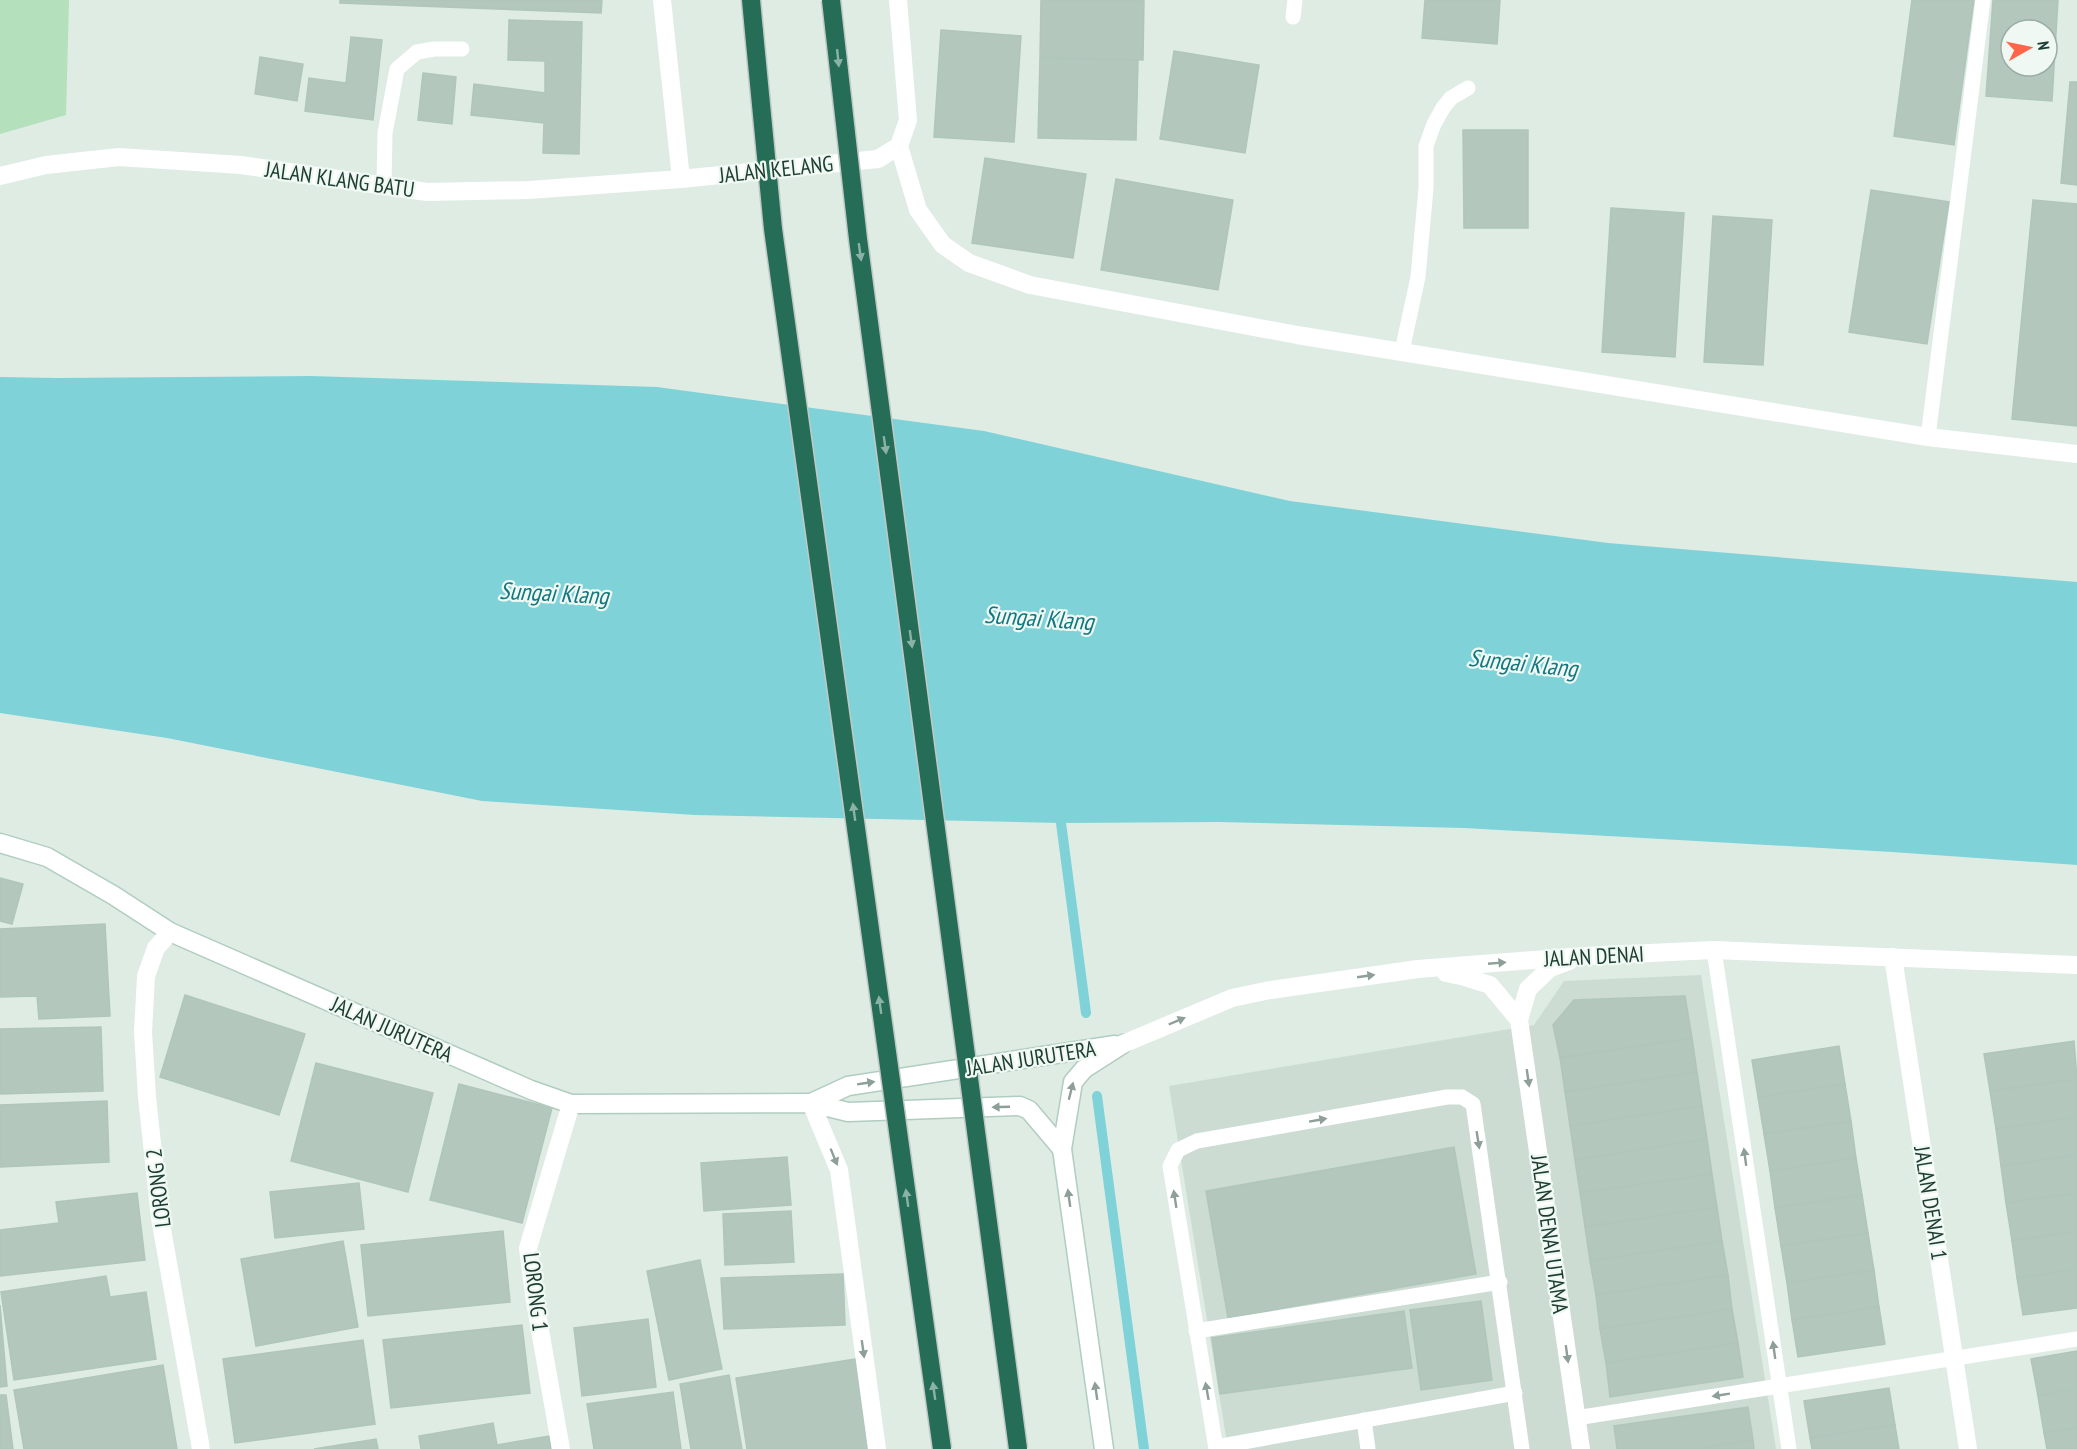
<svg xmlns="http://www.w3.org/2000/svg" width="2077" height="1449" font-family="'PT Sans Narrow',sans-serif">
  <rect width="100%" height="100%" fill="#deece4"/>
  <path fill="#ccdcd3" d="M 1701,975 L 1776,1449 L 1228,1449 L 1169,1086 L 1534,1025 L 1564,981 Z"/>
  <path fill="#b4e0bc" d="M 0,0 L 69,0 L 66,115 L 0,134 Z"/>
  <path fill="#7fd2d8" d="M 311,376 L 657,387 L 984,431 L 1290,501 L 1608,543 L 2077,582 L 2077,865 L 1892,852 L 1464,828 L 1218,822 L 1061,823 L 695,815 L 482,801 L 167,738 L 0,713 L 0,377 L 56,378 Z"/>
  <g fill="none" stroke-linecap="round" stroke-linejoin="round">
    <g stroke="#7fd2d8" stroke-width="10">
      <path d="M 1061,823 L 1086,1013"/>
      <path d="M 1097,1096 L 1144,1449"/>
    </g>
  </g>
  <g fill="#b3c7bd" stroke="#b0c6bb" stroke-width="1.5" fill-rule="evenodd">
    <path d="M 340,0 L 602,0 L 601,13 L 340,3 Z"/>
    <path d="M 1041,0 L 1144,0 L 1143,60 L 1040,57 Z"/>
    <path d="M 1425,0 L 1500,0 L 1497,44 L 1422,38 Z"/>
    <path d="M 1912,0 L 1974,0 L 1954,145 L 1894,136 Z"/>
    <path d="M 1993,0 L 2058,0 L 2052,101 L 1986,96 ZM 2011,30 L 2047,30 L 2047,66 L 2011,66 Z"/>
    <path d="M 509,20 L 582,22 L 579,154 L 543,153 L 544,123 L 471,115 L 474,84 L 545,93 L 545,61 L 508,60 Z"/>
    <path d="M 941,30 L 1021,36 L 1014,142 L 934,137 Z"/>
    <path d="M 351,37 L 382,40 L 373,120 L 305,111 L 309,78 L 346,83 Z"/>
    <path d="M 1174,51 L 1259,65 L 1245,153 L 1160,139 Z"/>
    <path d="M 260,57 L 303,64 L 297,101 L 255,94 Z"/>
    <path d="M 1040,58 L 1138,60 L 1136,140 L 1038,138 Z"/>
    <path d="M 423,73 L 456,77 L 452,124 L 418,120 Z"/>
    <path d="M 2070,82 L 2077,82 L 2077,185 L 2061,183 Z"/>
    <path d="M 1463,130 L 1528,130 L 1528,228 L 1464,228 Z"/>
    <path d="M 985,158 L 1086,174 L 1073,258 L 972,243 Z"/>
    <path d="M 1116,179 L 1233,200 L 1218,290 L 1101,270 Z"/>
    <path d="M 1871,190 L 1949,202 L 1927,344 L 1849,332 Z"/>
    <path d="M 2033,200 L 2077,204 L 2077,426 L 2012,419 Z"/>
    <path d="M 1611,208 L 1684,213 L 1675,357 L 1602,352 Z"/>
    <path d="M 1713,216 L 1772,220 L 1763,365 L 1704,362 Z"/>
    <path d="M 0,878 L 23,884 L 12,924 L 0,921 Z"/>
    <path d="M 105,924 L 110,1016 L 39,1019 L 37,996 L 0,997 L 0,929 Z"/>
    <path d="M 185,995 L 305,1034 L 279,1115 L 160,1077 Z"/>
    <path d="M 1685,996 L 1692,1038 L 1560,1058 L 1553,1025 L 1574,1000 Z"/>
    <path d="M 101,1027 L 103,1091 L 0,1094 L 0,1029 Z"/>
    <path d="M 1692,1038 L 1697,1072 L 1565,1092 L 1560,1058 Z"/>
    <path d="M 2074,1041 L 2077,1079 L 1990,1091 L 1984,1054 Z"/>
    <path d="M 1839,1046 L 1845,1084 L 1758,1097 L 1752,1060 Z"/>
    <path d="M 316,1063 L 433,1093 L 408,1192 L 291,1161 Z"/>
    <path d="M 1697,1072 L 1702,1106 L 1570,1126 L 1565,1092 Z"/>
    <path d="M 2077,1079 L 2077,1117 L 1996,1129 L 1990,1091 Z"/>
    <path d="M 459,1084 L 552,1108 L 522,1223 L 430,1200 Z"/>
    <path d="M 1845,1084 L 1851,1121 L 1764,1134 L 1758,1097 Z"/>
    <path d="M 107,1101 L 109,1162 L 0,1167 L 0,1105 Z"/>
    <path d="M 1702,1106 L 1707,1139 L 1575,1160 L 1570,1126 Z"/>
    <path d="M 2077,1117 L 2077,1155 L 2001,1166 L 1996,1129 Z"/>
    <path d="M 1851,1121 L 1856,1158 L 1770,1171 L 1764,1134 Z"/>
    <path d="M 1707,1139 L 1712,1174 L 1580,1193 L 1575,1160 Z"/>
    <path d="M 1454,1147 L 1476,1274 L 1228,1318 L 1206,1191 Z"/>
    <path d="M 2077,1155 L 2077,1193 L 2006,1203 L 2001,1166 Z"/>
    <path d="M 787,1157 L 791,1205 L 704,1211 L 701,1163 Z"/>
    <path d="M 1856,1158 L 1862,1195 L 1775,1208 L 1770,1171 Z"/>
    <path d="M 1712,1174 L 1717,1207 L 1585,1227 L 1580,1193 Z"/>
    <path d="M 359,1183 L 364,1229 L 275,1238 L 270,1192 Z"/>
    <path d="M 137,1193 L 145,1260 L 0,1276 L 0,1230 L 59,1223 L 56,1202 Z"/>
    <path d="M 2077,1193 L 2077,1231 L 2012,1241 L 2006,1203 Z"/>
    <path d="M 1862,1195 L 1868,1233 L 1781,1246 L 1775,1208 Z"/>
    <path d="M 1717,1207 L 1722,1241 L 1590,1261 L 1585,1227 Z"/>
    <path d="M 791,1211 L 794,1262 L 725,1265 L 723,1214 Z"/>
    <path d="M 503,1231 L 510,1302 L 368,1316 L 361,1245 Z"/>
    <path d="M 2077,1231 L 2077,1269 L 2017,1278 L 2012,1241 Z"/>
    <path d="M 1868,1233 L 1874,1270 L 1787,1283 L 1781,1246 Z"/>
    <path d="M 343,1241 L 358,1327 L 256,1346 L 241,1259 Z"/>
    <path d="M 1722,1241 L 1728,1275 L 1596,1295 L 1590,1261 Z"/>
    <path d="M 700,1260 L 722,1369 L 669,1380 L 647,1271 Z"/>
    <path d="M 2077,1269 L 2077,1308 L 2023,1315 L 2017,1278 Z"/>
    <path d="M 1874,1270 L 1879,1307 L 1792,1320 L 1787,1283 Z"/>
    <path d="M 843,1274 L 845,1325 L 724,1329 L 721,1278 Z"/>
    <path d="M 1728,1275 L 1732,1309 L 1600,1329 L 1596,1295 Z"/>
    <path d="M 106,1276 L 110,1297 L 146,1292 L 156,1359 L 14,1380 L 1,1292 Z"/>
    <path d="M 1481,1301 L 1492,1380 L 1421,1390 L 1410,1310 Z"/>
    <path d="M 0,1305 L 7,1386 L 0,1387 Z"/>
    <path d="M 1879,1307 L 1885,1344 L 1798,1357 L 1792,1320 Z"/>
    <path d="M 1732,1309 L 1738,1343 L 1606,1363 L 1600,1329 Z"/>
    <path d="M 1404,1311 L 1412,1368 L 1220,1394 L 1212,1338 Z"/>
    <path d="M 648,1319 L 656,1387 L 582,1396 L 574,1328 Z"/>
    <path d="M 522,1325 L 530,1393 L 391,1408 L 383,1340 Z"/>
    <path d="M 363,1340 L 375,1424 L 235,1443 L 223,1359 Z"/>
    <path d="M 1738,1343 L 1743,1377 L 1610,1397 L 1606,1363 Z"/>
    <path d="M 2077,1351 L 2077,1389 L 2038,1396 L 2031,1359 Z"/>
    <path d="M 861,1358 L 875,1449 L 747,1449 L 736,1378 Z"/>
    <path d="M 163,1365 L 177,1449 L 24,1449 L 14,1390 Z"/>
    <path d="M 729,1375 L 742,1449 L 691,1449 L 680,1384 Z"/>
    <path d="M 1889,1388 L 1895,1425 L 1810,1438 L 1804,1401 Z"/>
    <path d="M 2077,1389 L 2077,1428 L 2044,1433 L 2038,1396 Z"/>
    <path d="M 673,1392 L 681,1449 L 594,1449 L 587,1404 Z"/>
    <path d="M 0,1395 L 6,1395 L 13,1449 L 0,1449 Z"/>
    <path d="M 1748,1407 L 1753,1440 L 1695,1449 L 1617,1449 L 1614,1426 Z"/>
    <path d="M 493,1423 L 497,1445 L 549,1436 L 551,1449 L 421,1449 L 419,1436 Z"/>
    <path d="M 1895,1425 L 1899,1449 L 1812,1449 L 1810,1438 Z"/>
    <path d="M 2077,1428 L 2077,1449 L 2047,1449 L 2044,1433 Z"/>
    <path d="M 376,1439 L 378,1449 L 314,1449 Z"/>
    <path d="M 1753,1440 L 1754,1449 L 1695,1449 Z"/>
  </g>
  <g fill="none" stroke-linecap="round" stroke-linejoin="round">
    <defs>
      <g id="secondary">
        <path d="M 0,843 L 47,857 L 113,895 L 170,932 L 531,1090 L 571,1104 L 811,1103 L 848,1112 L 1020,1106 L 1029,1110 L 1062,1149"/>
        <path d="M 811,1103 L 848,1086 L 1115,1045"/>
        <path d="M 1104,1449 L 1062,1149 L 1073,1082 L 1084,1069 L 1123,1044"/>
      </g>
      <path id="highway" d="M 751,0 L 754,32"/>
    </defs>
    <use href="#secondary" stroke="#b0cdc0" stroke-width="21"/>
    <use href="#highway" stroke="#c0c9c6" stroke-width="21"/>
    <g stroke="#fff" stroke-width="15">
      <path d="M 1293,17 L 1295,0"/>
      <path d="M 384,185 L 385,133 L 397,69 L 417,52 L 434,49 L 462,49"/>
      <path d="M 1402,351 L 1418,277 L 1426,188 L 1426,146 L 1434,124 L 1443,108 L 1451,98 L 1468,88"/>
      <path d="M 1928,437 L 1983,0"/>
      <path d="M 1714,950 L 1789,1449"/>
      <path d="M 1196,1331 L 1500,1282"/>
      <path d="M 1576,1418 L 2077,1339"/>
      <path d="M 1364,1420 L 1368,1449"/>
      <path d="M 1216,1447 L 1515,1393"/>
      <path d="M 1216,1449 L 1170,1166 L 1178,1150 L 1197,1141 L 1447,1097 L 1462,1097 L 1473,1104 L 1522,1449"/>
    </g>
    <g stroke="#fff" stroke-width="18">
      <path d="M 662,0 L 681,179"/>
      <path d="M 899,146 L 918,210 L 943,245 L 969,263 L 1030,285 L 1297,335 L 1928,437 L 2077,454"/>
      <path d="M 0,176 L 46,165 L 119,157 L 241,165 L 427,192 L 529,190 L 681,179 L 878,159 L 899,146 L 908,120 L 898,0"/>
      <path d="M 170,932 L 156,948 L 146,976 L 143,1032 L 147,1097 L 160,1218 L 201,1449"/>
      <path d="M 1893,957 L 1968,1449"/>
      <path d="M 1569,961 L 1550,968 L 1528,989 L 1519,1020 L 1581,1449"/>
      <path d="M 1446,973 L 1461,976 L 1490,985 L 1519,1020"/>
      <path d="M 1123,1044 L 1232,998 L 1270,990 L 1418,969 L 1585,956 L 1714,950 L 2077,965"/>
      <path d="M 811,1103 L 839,1170 L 877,1449"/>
      <path d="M 561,1449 L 535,1302 L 528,1248 L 571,1104"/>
    </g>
    <use href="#secondary" stroke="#fff" stroke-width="18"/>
    <use href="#highway" stroke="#266d58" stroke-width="18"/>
    <defs>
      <g id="highway-bridge">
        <path d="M 831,0 L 858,239 L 1018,1449"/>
        <path d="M 754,32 L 773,229 L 942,1449"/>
      </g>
    </defs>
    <use href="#highway-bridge" stroke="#c0c9c6" stroke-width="21" stroke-linecap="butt"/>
    <use href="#highway-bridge" stroke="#266d58" stroke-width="18"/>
  </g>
  <defs><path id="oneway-solid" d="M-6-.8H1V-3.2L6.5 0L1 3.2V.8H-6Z" transform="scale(1.5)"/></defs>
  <g fill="#8ab2a5">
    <use href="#oneway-solid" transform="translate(838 58) rotate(84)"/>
    <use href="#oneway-solid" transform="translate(860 252) rotate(82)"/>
    <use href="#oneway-solid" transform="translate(885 445) rotate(82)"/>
    <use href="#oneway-solid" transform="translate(911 639) rotate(82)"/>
    <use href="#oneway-solid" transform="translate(854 812) rotate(-98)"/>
    <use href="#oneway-solid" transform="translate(880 1005) rotate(-98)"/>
    <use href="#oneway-solid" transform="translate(907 1198) rotate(-98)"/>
    <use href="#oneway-solid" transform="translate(934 1391) rotate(-98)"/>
  </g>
  <g fill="#8e9e98">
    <use href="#oneway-solid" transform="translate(1497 963) rotate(-5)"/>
    <use href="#oneway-solid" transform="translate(1366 976) rotate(-8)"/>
    <use href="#oneway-solid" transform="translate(1177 1021) rotate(-23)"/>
    <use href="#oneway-solid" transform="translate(1528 1078) rotate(82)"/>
    <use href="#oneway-solid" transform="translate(866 1083) rotate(-9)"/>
    <use href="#oneway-solid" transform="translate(1071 1091) rotate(-76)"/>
    <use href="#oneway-solid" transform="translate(1001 1107) rotate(178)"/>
    <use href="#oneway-solid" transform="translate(1318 1120) rotate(-10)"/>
    <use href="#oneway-solid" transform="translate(1478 1140) rotate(81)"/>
    <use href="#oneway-solid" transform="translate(834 1157) rotate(68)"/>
    <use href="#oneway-solid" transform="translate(1745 1157) rotate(-98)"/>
    <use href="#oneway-solid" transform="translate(1069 1198) rotate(-98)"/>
    <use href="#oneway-solid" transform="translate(1175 1199) rotate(-99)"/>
    <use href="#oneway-solid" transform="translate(863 1349) rotate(82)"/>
    <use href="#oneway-solid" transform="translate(1774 1350) rotate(-98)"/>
    <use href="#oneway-solid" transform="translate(1567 1354) rotate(82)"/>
    <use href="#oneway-solid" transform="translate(1096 1391) rotate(-98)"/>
    <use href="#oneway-solid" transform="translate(1207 1391) rotate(-100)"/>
    <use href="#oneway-solid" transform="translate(1721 1395) rotate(171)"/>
  </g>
  <g text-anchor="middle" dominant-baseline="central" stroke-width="4.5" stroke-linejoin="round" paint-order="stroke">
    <g font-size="22" fill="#1d3d32" stroke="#eff8f2">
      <text transform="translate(776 169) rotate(-6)">JALAN KELANG</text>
      <text transform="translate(340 179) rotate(8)">JALAN KLANG BATU</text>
      <text transform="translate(1594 956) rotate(-3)">JALAN DENAI</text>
      <text transform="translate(392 1029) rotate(24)">JALAN JURUTERA</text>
      <text transform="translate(1031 1058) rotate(-9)">JALAN JURUTERA</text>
      <text transform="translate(158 1188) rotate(-97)">LORONG 2</text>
      <text transform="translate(1931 1203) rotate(81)">JALAN DENAI 1</text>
      <text transform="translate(1550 1234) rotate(82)">JALAN DENAI UTAMA</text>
      <text transform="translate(536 1292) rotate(83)">LORONG 1</text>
    </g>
    <g font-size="24" font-style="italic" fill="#117780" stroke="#eff8f2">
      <text transform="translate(554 593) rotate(3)">Sungai Klang</text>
      <text transform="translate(1039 618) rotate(4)">Sungai Klang</text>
      <text transform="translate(1523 663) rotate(6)">Sungai Klang</text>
    </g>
  </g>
  <g transform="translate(2029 48) rotate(81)"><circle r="28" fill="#eff8f2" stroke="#9bada5" stroke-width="1.5"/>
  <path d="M0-4.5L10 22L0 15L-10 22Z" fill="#ff6549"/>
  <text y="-9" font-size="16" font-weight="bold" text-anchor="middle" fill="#1d3d32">N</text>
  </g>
</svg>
